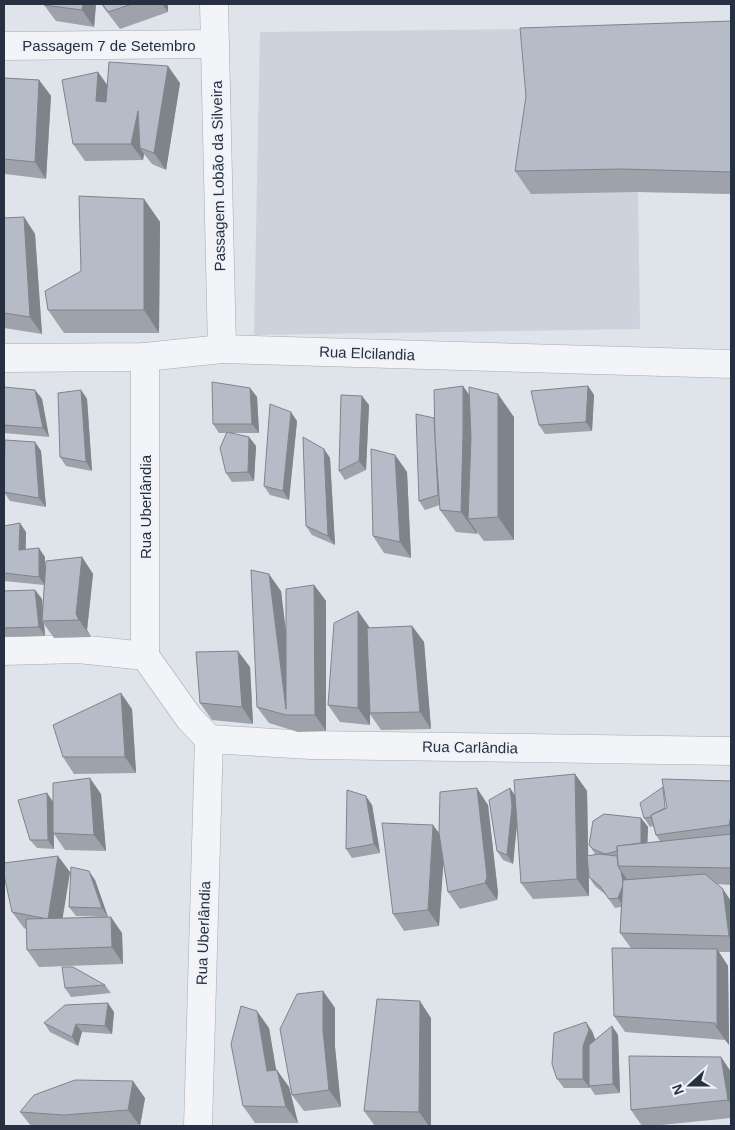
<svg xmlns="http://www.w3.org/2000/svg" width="735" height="1130" font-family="Arial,sans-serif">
  <rect width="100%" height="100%" fill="#dfe3ea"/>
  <path fill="#cdd2dc" d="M 731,27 L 731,194 L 638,192 L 640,329 L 254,335 L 260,32 Z"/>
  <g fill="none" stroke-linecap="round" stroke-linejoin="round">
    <defs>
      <g id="street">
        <path d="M 214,4 L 222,349"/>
        <path d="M 4,46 L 215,44"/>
        <path d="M 4,358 L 145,357 L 222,349 L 731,364"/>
        <path d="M 4,651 L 78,649 L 145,656 L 189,718 L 209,739"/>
        <path d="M 145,656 L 145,357"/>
        <path d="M 209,739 L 310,745 L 731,751"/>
        <path d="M 198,1126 L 209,739"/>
      </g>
    </defs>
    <use href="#street" stroke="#a4aab4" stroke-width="29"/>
    <use href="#street" stroke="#f2f4f7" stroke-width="28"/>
  </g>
  <g fill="#9da2ab">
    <path d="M 96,4 L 94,27 L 56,21 L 44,5 Z"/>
    <path d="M 101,4 L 168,4 L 168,12 L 120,29 Z"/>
    <path d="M 731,21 L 731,194 L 638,192 L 531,194 L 515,171 Z"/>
    <path d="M 98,72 L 107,85 L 180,83 L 166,170 L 152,164 L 144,154 L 143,160 L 85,161 L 73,144 Z"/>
    <path d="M 4,78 L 39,80 L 51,96 L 46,179 L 5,174 L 4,172 Z"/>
    <path d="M 144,199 L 160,222 L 159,333 L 64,333 L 48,310 Z"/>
    <path d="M 24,217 L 35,234 L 42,334 L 4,328 L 4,218 Z"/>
    <path d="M 463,386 L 469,395 L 514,417 L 514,540 L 484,541 L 477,532 L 477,534 L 456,532 L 440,510 L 440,505 L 425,510 L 419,501 L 434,418 Z"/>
    <path d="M 588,386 L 594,395 L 592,431 L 545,434 L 539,425 Z"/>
    <path d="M 4,387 L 35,390 L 42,399 L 49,437 L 4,433 Z"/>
    <path d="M 250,388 L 257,397 L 259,433 L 232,433 L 249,437 L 256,446 L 254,481 L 232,482 L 226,473 L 226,433 L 219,433 L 213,424 Z"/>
    <path d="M 81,390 L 87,399 L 92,471 L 66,466 L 60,457 Z"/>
    <path d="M 369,405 L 366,470 L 345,480 L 339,471 Z"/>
    <path d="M 297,421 L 289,500 L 270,495 L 264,486 Z"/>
    <path d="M 35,442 L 41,451 L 46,507 L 10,501 L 4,492 Z"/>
    <path d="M 324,449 L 330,458 L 335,545 L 312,535 L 306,526 Z"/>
    <path d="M 395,455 L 407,472 L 411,558 L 384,553 L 373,536 Z"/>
    <path d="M 4,526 L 26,532 L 26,550 L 45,557 L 45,572 L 82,557 L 93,574 L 87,630 L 91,637 L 54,638 L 44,624 L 45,636 L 4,637 L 4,591 L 35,590 L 42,599 L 43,611 L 44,585 L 4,581 Z"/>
    <path d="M 314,585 L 326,601 L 326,731 L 298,732 L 269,723 L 257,707 L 281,591 L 286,632 Z"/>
    <path d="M 412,626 L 424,642 L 431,729 L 381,730 L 370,714 L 370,725 L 340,722 L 328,705 L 370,628 Z"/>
    <path d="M 250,667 L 253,724 L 212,720 L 200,703 Z"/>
    <path d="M 132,709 L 136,773 L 74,774 L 63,757 Z"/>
    <path d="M 575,774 L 587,791 L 588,856 L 595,854 L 589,845 L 641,818 L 648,827 L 647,843 L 660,841 L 656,835 L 653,826 L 650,827 L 644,818 L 731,781 L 731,885 L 717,884 L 731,901 L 731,952 L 719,952 L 728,966 L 729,1045 L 725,1040 L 625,1032 L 614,1016 L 631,948 L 620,933 L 621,907 L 615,908 L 606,895 L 595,886 L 589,877 L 589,896 L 533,899 L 521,883 L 517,823 L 513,864 L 503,860 L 497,851 L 510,788 L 515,796 Z"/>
    <path d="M 47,793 L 53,802 L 101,794 L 106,851 L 65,850 L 54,834 L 54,849 L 37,848 L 30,840 Z"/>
    <path d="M 372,805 L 380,853 L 352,858 L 346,849 Z"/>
    <path d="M 488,805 L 498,893 L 497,900 L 460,909 L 448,892 L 443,861 L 439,926 L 404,931 L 393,914 L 439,834 Z"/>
    <path d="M 70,872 L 62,918 L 106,917 L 76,916 L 69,907 L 95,880 L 108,917 L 122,933 L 123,964 L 39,967 L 27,950 L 26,929 L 24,928 L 12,912 Z"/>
    <path d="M 105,985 L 111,993 L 71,997 L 65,988 Z"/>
    <path d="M 323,991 L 335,1008 L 335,1047 L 341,1107 L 304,1111 L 292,1095 Z"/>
    <path d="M 114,1012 L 112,1034 L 82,1032 L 78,1046 L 50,1032 L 44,1023 Z"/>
    <path d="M 431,1018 L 431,1126 L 375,1126 L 364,1111 Z"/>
    <path d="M 612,1026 L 618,1035 L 620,1093 L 595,1095 L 590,1087 L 590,1088 L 564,1088 L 557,1079 L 592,1031 L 595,1039 L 595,1040 Z"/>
    <path d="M 269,1028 L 276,1070 L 289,1087 L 298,1123 L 255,1123 L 243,1106 Z"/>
    <path d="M 721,1057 L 731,1072 L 731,1118 L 651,1126 L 642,1126 L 631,1110 Z"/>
    <path d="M 145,1098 L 140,1126 L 31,1126 L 20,1112 Z"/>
  </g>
  <g fill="#7f848b">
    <path d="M 83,4 L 96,4 L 94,27 L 82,10 Z"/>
    <path d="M 162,4 L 168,4 L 168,12 Z"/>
    <path d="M 168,66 L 180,83 L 166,170 L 154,153 Z"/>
    <path d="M 98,72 L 110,89 L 107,117 L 96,101 Z"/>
    <path d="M 39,80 L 51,96 L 46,179 L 35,162 Z"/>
    <path d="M 138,111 L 140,148 L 144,154 L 143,160 L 131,144 Z"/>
    <path d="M 144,199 L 160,222 L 159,333 L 144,310 Z"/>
    <path d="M 24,217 L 35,234 L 42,334 L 30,317 Z"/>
    <path d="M 463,386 L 479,409 L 468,519 L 477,532 L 477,534 L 461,512 Z"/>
    <path d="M 588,386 L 594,395 L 592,431 L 586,422 Z"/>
    <path d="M 250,388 L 257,397 L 259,433 L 252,424 Z"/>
    <path d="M 35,390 L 42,399 L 49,437 L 43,428 Z"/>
    <path d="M 81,390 L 87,399 L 92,471 L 86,462 Z"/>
    <path d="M 498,394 L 514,417 L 514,540 L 498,517 Z"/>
    <path d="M 362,396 L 369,405 L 366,470 L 359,461 Z"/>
    <path d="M 291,412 L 297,421 L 289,500 L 283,491 Z"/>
    <path d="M 249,437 L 256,446 L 254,481 L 248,472 Z"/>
    <path d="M 35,442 L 41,451 L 46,507 L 39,498 Z"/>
    <path d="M 324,449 L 330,458 L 335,545 L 328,536 Z"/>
    <path d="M 395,455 L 407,472 L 411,558 L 400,542 Z"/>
    <path d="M 20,523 L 26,532 L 25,559 L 19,550 Z"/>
    <path d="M 39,548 L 45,557 L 45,585 L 39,577 Z"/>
    <path d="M 82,557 L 93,574 L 87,630 L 91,637 L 79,620 L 76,614 Z"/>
    <path d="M 269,574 L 281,591 L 296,715 L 286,709 Z"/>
    <path d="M 314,585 L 326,601 L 326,731 L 315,715 Z"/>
    <path d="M 35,590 L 42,599 L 44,621 L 42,621 L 44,624 L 45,636 L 39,627 Z"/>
    <path d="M 358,611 L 370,628 L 370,725 L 358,708 Z"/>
    <path d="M 412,626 L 424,642 L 431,729 L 420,712 Z"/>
    <path d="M 238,651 L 250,667 L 253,724 L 242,707 Z"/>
    <path d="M 121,693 L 132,709 L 136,773 L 125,757 Z"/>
    <path d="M 575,774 L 587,791 L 589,896 L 577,879 Z"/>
    <path d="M 90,778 L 101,794 L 106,851 L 94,835 Z"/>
    <path d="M 477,788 L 488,805 L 498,893 L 497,900 L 485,883 Z"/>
    <path d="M 510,788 L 516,797 L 518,815 L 513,864 L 507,855 Z"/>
    <path d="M 47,793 L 53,802 L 54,849 L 48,840 Z"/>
    <path d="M 366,796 L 372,805 L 380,853 L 374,844 Z"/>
    <path d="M 731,816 L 731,828 L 729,825 Z"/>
    <path d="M 641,818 L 648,827 L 647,856 L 641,847 Z"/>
    <path d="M 433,825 L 445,841 L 439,926 L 428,910 Z"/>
    <path d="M 58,856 L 70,872 L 60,935 L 48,919 Z"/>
    <path d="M 89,871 L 95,880 L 108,917 L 102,908 Z"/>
    <path d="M 621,871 L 627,879 L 624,907 L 618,898 Z"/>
    <path d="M 723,889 L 731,901 L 731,939 L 729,936 Z"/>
    <path d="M 111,917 L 122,933 L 123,964 L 112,947 Z"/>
    <path d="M 717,949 L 728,966 L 729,1045 L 717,1028 Z"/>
    <path d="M 323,991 L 335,1008 L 335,1047 L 341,1107 L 329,1090 L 323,1031 Z"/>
    <path d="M 420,1001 L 431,1018 L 431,1126 L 429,1126 L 419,1112 Z"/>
    <path d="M 108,1003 L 114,1012 L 112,1034 L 105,1026 Z"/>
    <path d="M 257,1011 L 269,1028 L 279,1087 L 267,1071 Z"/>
    <path d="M 586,1022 L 592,1031 L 595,1039 L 589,1055 L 590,1088 L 583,1079 L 583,1046 Z"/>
    <path d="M 76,1024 L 82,1032 L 78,1046 L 72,1037 Z"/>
    <path d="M 612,1026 L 618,1035 L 620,1093 L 613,1084 Z"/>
    <path d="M 721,1057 L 731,1072 L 731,1105 L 728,1100 Z"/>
    <path d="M 277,1070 L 289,1087 L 298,1123 L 286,1107 Z"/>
    <path d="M 133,1081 L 145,1098 L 140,1126 L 128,1110 Z"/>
  </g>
  <g fill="#b6bcc7" stroke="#7f848b">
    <path d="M 44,4 L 83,4 L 82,10 L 44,5 Z"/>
    <path d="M 102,4 L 132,4 L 108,12 Z"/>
    <path d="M 731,21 L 731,172 L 622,169 L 515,171 L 526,96 L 520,28 Z"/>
    <path d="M 109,62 L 168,66 L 154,153 L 140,148 L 138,111 L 131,144 L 73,144 L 62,80 L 98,72 L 96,101 L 106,102 Z"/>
    <path d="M 4,78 L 39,80 L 35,162 L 4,159 Z"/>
    <path d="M 79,196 L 144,199 L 144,310 L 48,310 L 45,291 L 81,271 Z"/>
    <path d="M 24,217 L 30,317 L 4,313 L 4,218 Z"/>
    <path d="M 212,382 L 250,388 L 252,424 L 213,424 Z"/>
    <path d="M 463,386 L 463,434 L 461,512 L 440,510 L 435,439 L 434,390 Z"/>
    <path d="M 588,386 L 586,422 L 539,425 L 531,391 Z"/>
    <path d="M 4,387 L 35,390 L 43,428 L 4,425 Z"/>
    <path d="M 469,387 L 498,394 L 498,517 L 468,519 L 471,438 Z"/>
    <path d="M 81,390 L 86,462 L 60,457 L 58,393 Z"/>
    <path d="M 341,395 L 362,396 L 359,461 L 339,471 Z"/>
    <path d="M 270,404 L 291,412 L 283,491 L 264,486 Z"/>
    <path d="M 416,414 L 434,418 L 438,495 L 419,501 Z"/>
    <path d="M 227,432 L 249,437 L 248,472 L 226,473 L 220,448 Z"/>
    <path d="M 303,437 L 324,449 L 328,536 L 306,526 Z"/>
    <path d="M 5,440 L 35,442 L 39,498 L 4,492 Z"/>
    <path d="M 371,449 L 395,455 L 400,542 L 373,536 Z"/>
    <path d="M 20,523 L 19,550 L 39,548 L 39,577 L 4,573 L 4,526 Z"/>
    <path d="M 82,557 L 76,614 L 79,620 L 42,621 L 46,561 Z"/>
    <path d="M 251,570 L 269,574 L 286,709 L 286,589 L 314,585 L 315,715 L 286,715 L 257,707 Z"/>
    <path d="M 35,590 L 39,627 L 4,628 L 4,591 Z"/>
    <path d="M 358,611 L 358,708 L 328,705 L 334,623 Z"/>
    <path d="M 412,626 L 420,712 L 370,713 L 367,628 Z"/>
    <path d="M 238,651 L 242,707 L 200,703 L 196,652 Z"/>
    <path d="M 121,693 L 125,757 L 63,757 L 53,725 Z"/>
    <path d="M 575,774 L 577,879 L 521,883 L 514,780 Z"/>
    <path d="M 90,778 L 94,835 L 53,833 L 53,783 Z"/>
    <path d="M 662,779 L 731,781 L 731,816 L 729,825 L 656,835 L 651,815 L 667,808 Z"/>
    <path d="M 663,787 L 665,808 L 651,815 L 651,817 L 644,818 L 640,803 Z"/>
    <path d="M 477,788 L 487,877 L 485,883 L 448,892 L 439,833 L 440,792 Z"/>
    <path d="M 510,788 L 512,806 L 507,855 L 497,851 L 489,800 Z"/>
    <path d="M 347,790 L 366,796 L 374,844 L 346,849 Z"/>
    <path d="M 47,793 L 48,840 L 30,840 L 18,800 Z"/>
    <path d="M 604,814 L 641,818 L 641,843 L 617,846 L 617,851 L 605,854 L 593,849 L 589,845 L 593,821 Z"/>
    <path d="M 382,823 L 433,825 L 428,910 L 393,914 Z"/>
    <path d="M 731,834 L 731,868 L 618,866 L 617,846 Z"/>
    <path d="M 599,854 L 617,856 L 618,866 L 621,871 L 623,882 L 622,888 L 618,898 L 609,899 L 600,886 L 589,877 L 587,856 Z"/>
    <path d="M 58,856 L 48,919 L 12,912 L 4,875 L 4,863 Z"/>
    <path d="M 71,867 L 89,871 L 102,908 L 69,907 Z"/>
    <path d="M 705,874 L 723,889 L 729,936 L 620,933 L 623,880 Z"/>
    <path d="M 111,917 L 112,947 L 27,950 L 26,919 Z"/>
    <path d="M 612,948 L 717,949 L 717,1028 L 715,1023 L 614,1016 Z"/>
    <path d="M 62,967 L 73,967 L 105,985 L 65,988 Z"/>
    <path d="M 323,991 L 323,1031 L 329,1090 L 292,1095 L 280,1029 L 297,994 Z"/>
    <path d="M 377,999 L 420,1001 L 419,1112 L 364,1111 Z"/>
    <path d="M 108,1003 L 105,1026 L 76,1024 L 72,1037 L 44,1023 L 65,1005 Z"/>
    <path d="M 241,1006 L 257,1011 L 267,1071 L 277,1070 L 286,1107 L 243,1106 L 231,1044 Z"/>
    <path d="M 586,1022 L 589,1030 L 583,1046 L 583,1079 L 557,1079 L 552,1064 L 554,1033 Z"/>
    <path d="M 612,1026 L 613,1084 L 589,1086 L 589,1045 Z"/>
    <path d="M 629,1056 L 721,1057 L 728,1100 L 631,1110 Z"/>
    <path d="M 75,1080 L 133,1081 L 128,1110 L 64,1115 L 20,1112 L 34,1095 Z"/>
  </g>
  <g text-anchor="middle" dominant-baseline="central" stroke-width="4" stroke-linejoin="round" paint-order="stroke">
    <g font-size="15" fill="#263042" stroke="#eff2f7">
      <text x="109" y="45">Passagem 7 de Setembro</text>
      <text transform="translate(218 176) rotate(-91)">Passagem Lobão da Silveira</text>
      <text transform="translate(367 353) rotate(2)">Rua Elcilandia</text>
      <text transform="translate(145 507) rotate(-90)">Rua Uberlândia</text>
      <text transform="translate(470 747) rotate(1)">Rua Carlândia</text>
      <text transform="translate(203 933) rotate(-88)">Rua Uberlândia</text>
    </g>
  </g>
  <rect width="735" height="1130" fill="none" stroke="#263042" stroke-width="10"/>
  <g transform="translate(690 1085) rotate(249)" stroke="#eff2f7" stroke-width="4" paint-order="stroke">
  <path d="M0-4L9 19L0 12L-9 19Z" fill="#263042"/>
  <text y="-8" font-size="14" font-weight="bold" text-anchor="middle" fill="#263042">N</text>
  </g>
</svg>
